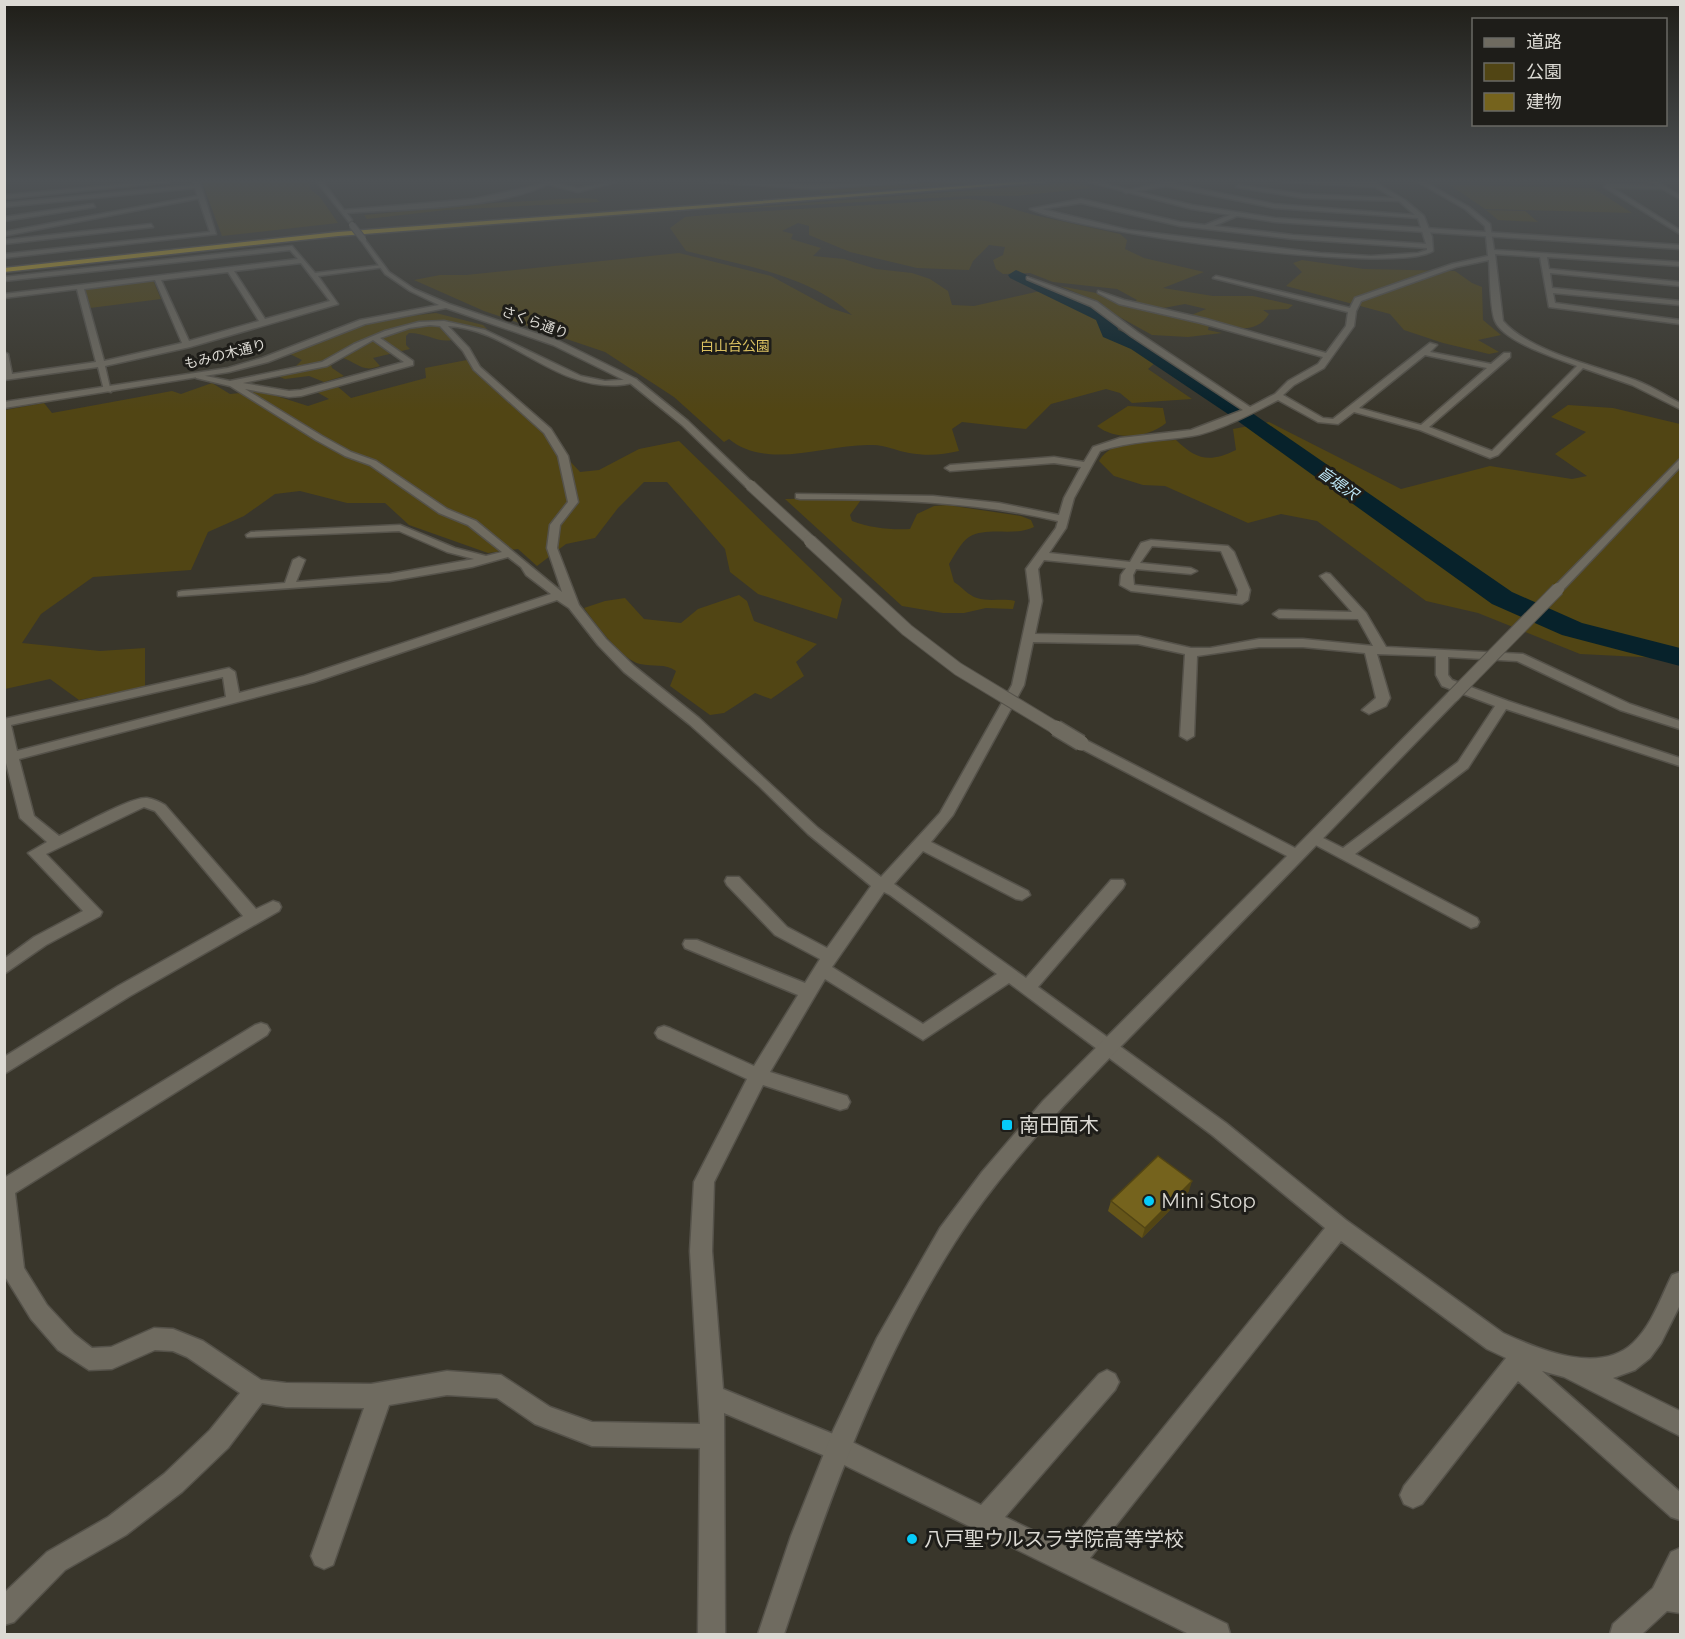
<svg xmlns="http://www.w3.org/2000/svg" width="1685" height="1639" font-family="Montserrat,'Noto Sans JP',sans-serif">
  <rect width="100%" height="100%" fill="#39362b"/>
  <g fill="#514514">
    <path d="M 202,182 L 309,182 L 310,189 L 320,197 L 338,223 L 222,236 Z"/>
    <path d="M 943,182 L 986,182 L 833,193 L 821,193 L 820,190 Z"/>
    <path d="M 1065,183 L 1085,185 L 1091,188 L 1015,196 L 969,196 L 715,210 Z"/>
    <path d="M 1450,185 L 1593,188 L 1632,213 L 1485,209 Z"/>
    <path d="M 580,198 L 596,199 L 600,202 L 446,210 L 367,219 L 364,215 L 494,203 Z"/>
    <path d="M 968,199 L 987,201 L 1034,215 L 1120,234 L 1127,240 L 1125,249 L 1144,258 L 1204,272 L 1163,288 L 1213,296 L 1253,296 L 1293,305 L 1288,309 L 1263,310 L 1269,314 C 1252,342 1214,322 1189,316 L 1206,309 L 1185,304 L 1158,309 L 1133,303 L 1137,300 L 1117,289 L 1053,282 L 1030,273 L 1003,274 L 996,269 L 993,260 L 1003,255 L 1005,247 L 989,245 L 973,261 L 969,270 L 917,268 L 850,252 L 809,235 L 809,226 L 798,223 L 782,231 L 793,234 L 791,239 L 821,248 L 813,256 L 844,259 L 876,269 L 912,273 L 930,279 L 948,291 L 952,305 L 974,306 L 1040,291 L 1097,317 C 1099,321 1100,327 1102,331 C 1108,339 1145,355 1156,362 L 1148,369 L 1192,399 L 1132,403 L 1120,393 L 1106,389 L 1051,404 L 1026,429 L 962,422 L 952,429 L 959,451 C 942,455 927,456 909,453 C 897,451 885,445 873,445 C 828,443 768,471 729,439 L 724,442 L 674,397 L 605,352 L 484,311 L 414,280 L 440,275 L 466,275 L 679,253 L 771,276 L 830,308 L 852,315 C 810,275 741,265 686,251 L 670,228 L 685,217 L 717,214 Z"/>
    <path d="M 1486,210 L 1525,211 L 1538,222 L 1498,220 Z"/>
    <path d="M 1302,260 L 1364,269 L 1455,271 L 1472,283 L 1482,287 L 1483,320 L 1501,335 L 1478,340 L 1499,352 L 1489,354 L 1443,343 L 1404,330 L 1390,314 L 1286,286 L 1302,272 L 1293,263 Z"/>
    <path d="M 150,280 L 153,280 L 161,299 L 90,308 L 85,288 Z"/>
    <path d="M 1060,286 L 1096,293 L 1120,305 L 1209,325 L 1208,330 L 1222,333 L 1188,337 L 1152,335 L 1107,310 L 1101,303 Z"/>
    <path d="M 436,313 L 483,325 L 487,329 L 441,321 L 439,325 L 452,340 C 438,343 427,333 409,333 L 406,336 L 406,345 L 410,349 L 373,358 L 380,366 C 362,373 358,363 343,358 L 330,361 L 332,368 L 344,376 L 324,382 L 309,376 L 285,379 L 274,375 L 293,369 L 302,360 L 290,354 C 336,330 385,318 436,313 Z"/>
    <path d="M 467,360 L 483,379 L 546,435 L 580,472 L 599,470 L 639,449 L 679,441 L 842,599 L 837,619 L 758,594 L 730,572 L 725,549 L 667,482 L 644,482 L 618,508 L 595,538 L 566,544 L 537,566 L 518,549 L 488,553 L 409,525 L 385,503 L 347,503 L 300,491 L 275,494 L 244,516 L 208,532 L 191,570 L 93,577 L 41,614 L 22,643 L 100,651 L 145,648 L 145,687 L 79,700 L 50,679 L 5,689 L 5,410 L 44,403 L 52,413 L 172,391 L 181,394 L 212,383 L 230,394 L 261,391 L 308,406 L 329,399 L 315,391 L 337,386 L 351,398 L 426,378 L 425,368 Z"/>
    <path d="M 1568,405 L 1613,408 L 1680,424 L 1680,659 L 1580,654 L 1478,613 L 1426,601 L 1317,521 L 1281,514 L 1248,523 L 1165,486 L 1143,485 L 1114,476 L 1099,461 C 1113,437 1151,442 1176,440 C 1197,460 1209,463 1236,450 L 1233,429 L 1269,422 L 1401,489 L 1490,466 L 1572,479 L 1587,476 L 1555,454 L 1586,432 L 1551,417 Z"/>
    <path d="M 1128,406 L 1163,408 L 1166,423 C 1148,438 1116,441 1097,426 Z"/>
    <path d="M 843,498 L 861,500 L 850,515 L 852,521 C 870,528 891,530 910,529 L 917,514 L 934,506 L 947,505 L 1021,516 L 1031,520 L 1034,527 C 1014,537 988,526 969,537 C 961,542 954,556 949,564 L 954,582 C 962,587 969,596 977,598 C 989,602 1003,598 1015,601 L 1013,609 L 986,608 L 964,613 L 943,613 L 902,606 L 785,499 Z"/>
    <path d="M 739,595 L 747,601 L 754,621 L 817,644 L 796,662 L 804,676 L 771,699 L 755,693 L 724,713 L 710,715 L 670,686 L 676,671 C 665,663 653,667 640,664 C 622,660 595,623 584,608 L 605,601 L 625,598 L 644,619 L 681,623 L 698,609 Z"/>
  </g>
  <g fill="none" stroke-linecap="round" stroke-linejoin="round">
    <path fill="#07222b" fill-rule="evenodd" d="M 1016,270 L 1108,312 L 1116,321 L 1118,330 L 1145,341 L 1242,406 L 1512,592 L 1582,623 L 1680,648 L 1680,666 L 1562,635 L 1492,604 L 1228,414 L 1131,349 L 1103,337 L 1096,320 L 1010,278 L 1008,275 Z"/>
    <defs>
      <g id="minor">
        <path d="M 193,182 L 199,182 L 201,186 L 216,234 L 4,258 L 4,254 L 210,232 L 195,188 L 4,207 L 4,203 L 194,185 Z"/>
        <path d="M 549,182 L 578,188 L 616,182 L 578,192 L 543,183 Z"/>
        <path d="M 1165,182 L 1176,182 L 1175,184 L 1274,204 L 1415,215 L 1399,201 L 1303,198 L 1236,187 L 1239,185 L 1303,194 L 1394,198 L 1375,187 L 1282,182 L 1375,182 L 1405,200 L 1424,216 L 1432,237 L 1433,251 C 1395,276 1076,232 1030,209 L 1081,199 L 1180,222 L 1205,225 L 1235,213 L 1237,216 L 1214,226 L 1293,235 L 1426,244 L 1418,218 L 1274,208 L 1166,186 L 1126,193 L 1123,191 ZM 1081,203 L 1180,226 L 1293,239 L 1427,248 L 1427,250 L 1418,253 L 1371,256 L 1320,253 L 1128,230 L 1042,209 Z"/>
        <path d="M 1418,182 L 1425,182 L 1469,207 L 1490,224 L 1494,250 L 1680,262 L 1680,266 L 1547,257 L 1549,269 L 1680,282 L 1680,286 L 1550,273 L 1552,288 L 1680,301 L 1680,305 L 1553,293 L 1555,303 L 1680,320 L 1680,324 L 1549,307 L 1540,257 L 1495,254 L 1503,321 C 1530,352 1596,366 1635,380 C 1651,386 1665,395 1680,403 L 1680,409 L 1632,385 L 1583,368 L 1498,455 L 1490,458 L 1420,430 L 1354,412 L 1338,424 L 1318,422 L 1278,400 C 1255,412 1217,432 1192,436 C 1161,441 1130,441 1100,451 L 1074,498 L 1066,528 L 1049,553 L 1130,562 L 1141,543 L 1151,540 L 1228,546 L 1234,552 L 1250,590 L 1248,600 L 1242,604 L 1131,591 L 1120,585 L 1121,575 L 1126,568 L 1044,560 L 1038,569 L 1042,601 L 1035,634 L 1138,636 L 1191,648 L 1210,648 L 1259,639 L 1303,639 L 1373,646 L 1358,619 L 1279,618 L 1273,614 L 1279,610 L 1352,612 L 1320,576 L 1326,573 L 1330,574 L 1366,613 L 1386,647 L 1523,654 L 1630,704 L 1680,721 L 1680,729 L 1620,710 L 1517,661 L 1448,657 L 1448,675 L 1452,680 L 1508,701 L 1680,758 L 1680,766 L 1506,709 L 1468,768 L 1355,854 L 1477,918 L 1479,922 L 1477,926 L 1471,928 L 1310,842 L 1307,839 L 1315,834 L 1343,848 L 1458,762 L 1495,706 L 1442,686 L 1436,675 L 1436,656 L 1377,654 L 1390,698 L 1386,706 L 1369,714 L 1362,710 L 1376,698 L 1365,653 L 1303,647 L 1259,647 L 1197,656 L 1194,736 L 1187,740 L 1180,736 L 1185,654 L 1138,644 L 1033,642 L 1024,685 L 953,815 L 931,842 L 1028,891 L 1030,895 L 1022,900 L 1016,899 L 923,851 L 894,884 L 1026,978 L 1111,880 L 1123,880 L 1125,884 L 1123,888 L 1038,987 L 1226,1123 L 1346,1220 L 1503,1333 C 1540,1350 1599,1375 1633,1343 C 1652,1325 1661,1297 1672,1275 L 1680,1272 L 1680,1305 L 1661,1343 L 1650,1358 L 1635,1370 L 1613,1378 L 1680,1411 L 1680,1436 L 1564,1377 L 1542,1371 L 1680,1492 L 1680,1520 L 1671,1517 L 1518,1381 L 1422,1504 L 1413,1508 L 1404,1504 L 1400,1495 L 1404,1486 L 1506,1358 L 1487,1349 L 1341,1241 L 1090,1558 L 1227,1624 L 1230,1634 L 1189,1634 L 830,1458 L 724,1413 L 725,1634 L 698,1634 L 700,1448 L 592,1446 L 535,1424 L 497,1398 L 447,1395 L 389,1405 L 333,1565 L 324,1569 L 315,1565 L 311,1556 L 364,1408 L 286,1407 L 262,1403 L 228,1448 L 182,1492 L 126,1535 L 65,1570 L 14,1622 L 4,1625 L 4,1593 L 47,1552 L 108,1517 L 164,1474 L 210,1430 L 240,1393 L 187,1357 L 173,1351 L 155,1350 L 112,1369 L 89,1370 L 58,1350 L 31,1319 L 4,1275 L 4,1178 L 255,1025 L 261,1023 L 267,1025 L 270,1030 L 267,1035 L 15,1193 L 24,1268 L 47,1305 L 74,1334 L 92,1348 L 111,1347 L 154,1328 L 173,1329 L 203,1341 L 261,1380 L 286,1383 L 371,1384 L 447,1371 L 501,1375 L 550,1407 L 592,1422 L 700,1424 L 690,1251 L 694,1182 L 747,1079 L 658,1038 L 655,1033 L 658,1028 L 664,1026 L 670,1028 L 754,1066 L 798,995 L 685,948 L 683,944 L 685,940 L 697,940 L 805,983 L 820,959 L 775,935 L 727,885 L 725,881 L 727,877 L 739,877 L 787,927 L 827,948 L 871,886 L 808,834 L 760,787 L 689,724 L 624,672 L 598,645 L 569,608 L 557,600 L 314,682 L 19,759 L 34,816 L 59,836 C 76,828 132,796 147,798 C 153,799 160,802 165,805 L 256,909 L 273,901 L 279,903 L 281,907 L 279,911 L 130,996 L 4,1074 L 4,1057 L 118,986 L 243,916 L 155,811 L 144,807 L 46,854 L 102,912 L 100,916 L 46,945 L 4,974 L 4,959 L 34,937 L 83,911 L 28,853 L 47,842 L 20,818 L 4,755 L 4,719 L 229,668 L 235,672 L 239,693 L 304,676 L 551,594 L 526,575 L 521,567 L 508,557 L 472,567 L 390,581 L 178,596 L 178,592 L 182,591 L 285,583 L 293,560 L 299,557 L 305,560 L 296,582 L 390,574 L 474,559 L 447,552 L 399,531 L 247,537 L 246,535 L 251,532 L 400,525 L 455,548 L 486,556 L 502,552 L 468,525 L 439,513 L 370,465 L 345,456 L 316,440 L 230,386 L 196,378 L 196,374 L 230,381 L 322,362 L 354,344 L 385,331 L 419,322 L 444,321 L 485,330 L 581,376 L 605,381 L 636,379 L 637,381 C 632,384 626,384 620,385 C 553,390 510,329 448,326 L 469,348 L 480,367 L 551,429 L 568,456 L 578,502 L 560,525 L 557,548 L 579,605 L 606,639 L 634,666 L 699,718 L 818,828 L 881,877 L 940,813 L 1012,685 L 1030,601 L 1026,569 L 1056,528 L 1058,521 C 973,501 887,499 800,499 L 796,498 L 796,494 L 933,496 L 999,503 L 1059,515 L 1064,498 L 1081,467 L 1054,463 L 950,471 L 945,468 L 950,465 L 1054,457 L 1084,462 L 1093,447 L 1120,438 L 1191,430 L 1243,410 L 1131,336 L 1091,306 L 1027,279 L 1027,277 L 1097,302 L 1137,332 L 1250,407 L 1275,394 L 1288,381 L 1318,364 L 1323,357 L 1201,323 L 1119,304 L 1098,293 L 1098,291 L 1124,300 L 1206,319 L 1326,353 L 1346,326 L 1348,312 L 1213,278 L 1216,276 L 1350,308 L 1355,298 L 1452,264 L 1488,256 L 1485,226 L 1465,209 ZM 1489,260 C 1490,275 1490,309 1495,321 C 1504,342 1556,358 1577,366 L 1492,451 L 1429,427 L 1510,357 L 1510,353 L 1504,353 L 1491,364 L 1430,352 L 1437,345 L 1430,343 L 1333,419 L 1323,418 L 1283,395 L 1294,385 L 1324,368 L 1354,326 L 1356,311 L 1361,301 L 1456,267 ZM 430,325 L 440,326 L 463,351 L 474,370 L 544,433 L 558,456 L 568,502 L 550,525 L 547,548 L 562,592 L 476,521 L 447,509 L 376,461 L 351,452 L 322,436 L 245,389 L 289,397 L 301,396 L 413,365 L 413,361 L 380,338 L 409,328 ZM 373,340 L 404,362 L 301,390 L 289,391 L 243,383 L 327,366 ZM 1425,355 L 1487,368 L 1421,425 L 1359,408 ZM 1152,546 L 1221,551 L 1238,590 L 1237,596 L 1134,585 L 1133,575 L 1136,569 L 1191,574 L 1197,571 L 1191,568 L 1140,563 ZM 223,677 L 226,697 L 17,751 L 11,725 ZM 884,892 L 890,895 L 997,974 L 923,1024 L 832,967 ZM 825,979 L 923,1040 L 1009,983 L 1212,1135 L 1325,1228 L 1067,1547 L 1005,1517 L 1115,1390 L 1119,1382 L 1115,1374 L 1107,1370 L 1099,1374 L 981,1505 L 848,1440 L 723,1389 L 712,1251 L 714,1182 L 763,1085 L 840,1110 L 847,1108 L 850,1102 L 847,1096 L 770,1072 Z"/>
        <path d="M 1606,184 L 1665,186 L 1663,189 L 1613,188 L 1680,230 L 1680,234 L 1604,187 Z"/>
        <path d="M 93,204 L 95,207 L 4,221 L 4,217 Z"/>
        <path d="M 151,224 L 153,227 L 4,244 L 4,240 Z"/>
        <path d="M 292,246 L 315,273 L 382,265 L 385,267 L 318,276 L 338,304 L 190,347 L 105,366 L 111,392 L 104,390 L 98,367 L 4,380 L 4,352 L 8,354 L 12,374 L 96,362 L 77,289 L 4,298 L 4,294 L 298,259 L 290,250 L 4,281 L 4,277 ZM 301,263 L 330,301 L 265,319 L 234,271 ZM 228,272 L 259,321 L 189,341 L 161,280 ZM 155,280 L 182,343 L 104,361 L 84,289 Z"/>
        <path d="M 1680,1548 L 1680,1613 L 1667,1611 L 1642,1634 L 1610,1634 L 1613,1624 L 1653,1588 L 1671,1552 Z"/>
      </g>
      <g id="tertiary">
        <path d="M 149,182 L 169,182 L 4,199 L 4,195 Z"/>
        <path d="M 317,182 L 323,182 L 344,210 L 474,199 L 552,182 C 504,209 403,209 347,213 L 352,220 L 349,222 Z"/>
        <path d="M 708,182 L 815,185 L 916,182 L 815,189 Z"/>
        <path d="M 1089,182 L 1098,182 L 1192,205 L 1275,218 L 1680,245 L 1680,249 L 1275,222 L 1192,209 Z"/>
        <path d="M 1650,182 L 1657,182 L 1680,195 L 1680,199 Z"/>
        <path d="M 203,195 L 201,198 L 4,236 L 4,232 Z"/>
        <path d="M 363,237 L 389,272 L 414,289 L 449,304 L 559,341 L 636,379 L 688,421 L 755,485 L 746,487 L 682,425 L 630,383 L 553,345 L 446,308 L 365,324 L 268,362 L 229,372 L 4,408 L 4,402 L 228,368 L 262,358 L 360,320 L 439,305 L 410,291 L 385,274 L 360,239 Z"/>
        <path d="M 1680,459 L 1680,467 L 1562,591 L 1554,591 L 1554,587 Z"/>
        <path d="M 1453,692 L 1460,696 L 1458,699 C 1361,799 1264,899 1167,999 C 1093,1076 1013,1151 955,1242 C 878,1363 829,1499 784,1634 L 758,1634 L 791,1536 L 833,1431 L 877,1338 L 940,1228 L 982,1172 L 1043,1101 L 1287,856 L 1076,746 L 1074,743 L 1076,740 L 1086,740 L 1295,848 L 1448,693 Z"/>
      </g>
      <path id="motorway" d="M 1017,182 L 1045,182 L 338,236 L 4,272 L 4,268 L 338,232 Z"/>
    </defs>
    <use href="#minor" stroke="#55524a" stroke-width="3"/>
    <use href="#tertiary" stroke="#55524a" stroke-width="3"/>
    <use href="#motorway" stroke="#55524a" stroke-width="3"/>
    <use href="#minor" fill="#6f6b60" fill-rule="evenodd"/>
    <use href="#tertiary" fill="#6f6b60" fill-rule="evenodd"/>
    <use href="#motorway" fill="#c4a625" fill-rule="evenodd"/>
    <defs>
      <path id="tertiary-bridge-far3" d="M 352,225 L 363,239"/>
      <path id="tertiary-bridge-far2" d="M 750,485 L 812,542"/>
      <g id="tertiary-bridge-far1">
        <path d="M 810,541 L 907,630 L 958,669 L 1059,730"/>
        <path d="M 1453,696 L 1558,589"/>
      </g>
      <path id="tertiary-bridge" d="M 1056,728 L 1081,743"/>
    </defs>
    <use href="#tertiary-bridge-far3" stroke="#55524a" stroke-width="8" stroke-linecap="butt"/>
    <use href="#tertiary-bridge-far2" stroke="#55524a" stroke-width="12" stroke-linecap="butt"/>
    <use href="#tertiary-bridge-far1" stroke="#55524a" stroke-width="14" stroke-linecap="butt"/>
    <use href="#tertiary-bridge" stroke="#55524a" stroke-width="18" stroke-linecap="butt"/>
    <use href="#tertiary-bridge-far3" stroke="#6f6b60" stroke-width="6"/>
    <use href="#tertiary-bridge-far2" stroke="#6f6b60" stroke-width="10"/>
    <use href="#tertiary-bridge-far1" stroke="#6f6b60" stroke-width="12"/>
    <use href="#tertiary-bridge" stroke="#6f6b60" stroke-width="15"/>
  </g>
  <path fill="#655519" d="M 1189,1191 L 1142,1238 L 1108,1211 L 1111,1201 Z"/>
  <path fill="#524514" d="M 1192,1181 L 1189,1191 L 1142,1238 L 1145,1228 Z"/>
  <path fill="#75631d" stroke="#524514" stroke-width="1.5" d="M 1158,1156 L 1192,1181 L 1145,1228 L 1111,1201 Z"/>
  <linearGradient id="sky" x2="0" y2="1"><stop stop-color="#1f1e18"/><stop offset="0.44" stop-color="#4e5255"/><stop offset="1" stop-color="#4e5255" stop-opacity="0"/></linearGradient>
  <rect width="1685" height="411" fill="url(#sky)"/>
  <g fill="#06cbf9" stroke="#1e1d19" stroke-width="2">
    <rect x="1001" y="1119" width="12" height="12" rx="3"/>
    <circle cx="1149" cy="1201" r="6"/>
    <circle cx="912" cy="1539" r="6"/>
  </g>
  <g text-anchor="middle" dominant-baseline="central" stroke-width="6" stroke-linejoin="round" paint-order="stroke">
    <g font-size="14" fill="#dcdad4" stroke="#1e1d19">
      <text transform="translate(535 322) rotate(20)">さくら通り</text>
      <text transform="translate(225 354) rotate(-14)">もみの木通り</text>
    </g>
    <g font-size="14" fill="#dac060" stroke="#1e1d19">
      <text x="735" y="346">白山台公園</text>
    </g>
    <g font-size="15" font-style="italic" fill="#bfe8f8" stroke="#1e1d19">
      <text transform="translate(1338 483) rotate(35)">盲堤沢</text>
    </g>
    <g font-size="20" fill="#dcdad4" stroke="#1e1d19" text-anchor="start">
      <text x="1019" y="1125">南田面木</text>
      <text x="1161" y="1201">Mini Stop</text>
      <text x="924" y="1539">八戸聖ウルスラ学院高等学校</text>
    </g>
  </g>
  <rect width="1685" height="1639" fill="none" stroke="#dcdad4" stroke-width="12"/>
  <rect x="1472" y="18" width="195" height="108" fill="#1e1d19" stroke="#6a6964" stroke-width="1.5"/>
  <rect x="1484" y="38" width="30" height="9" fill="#6f6b60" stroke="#6a6964" stroke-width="1.5"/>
  <text x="1526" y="48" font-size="18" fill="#dcdad4">道路</text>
  <rect x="1484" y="63" width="30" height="18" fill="#514514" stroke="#6a6964" stroke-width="1.5"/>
  <text x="1526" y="78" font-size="18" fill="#dcdad4">公園</text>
  <rect x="1484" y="93" width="30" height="18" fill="#75631d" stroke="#6a6964" stroke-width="1.5"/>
  <text x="1526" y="108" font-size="18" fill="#dcdad4">建物</text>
</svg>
